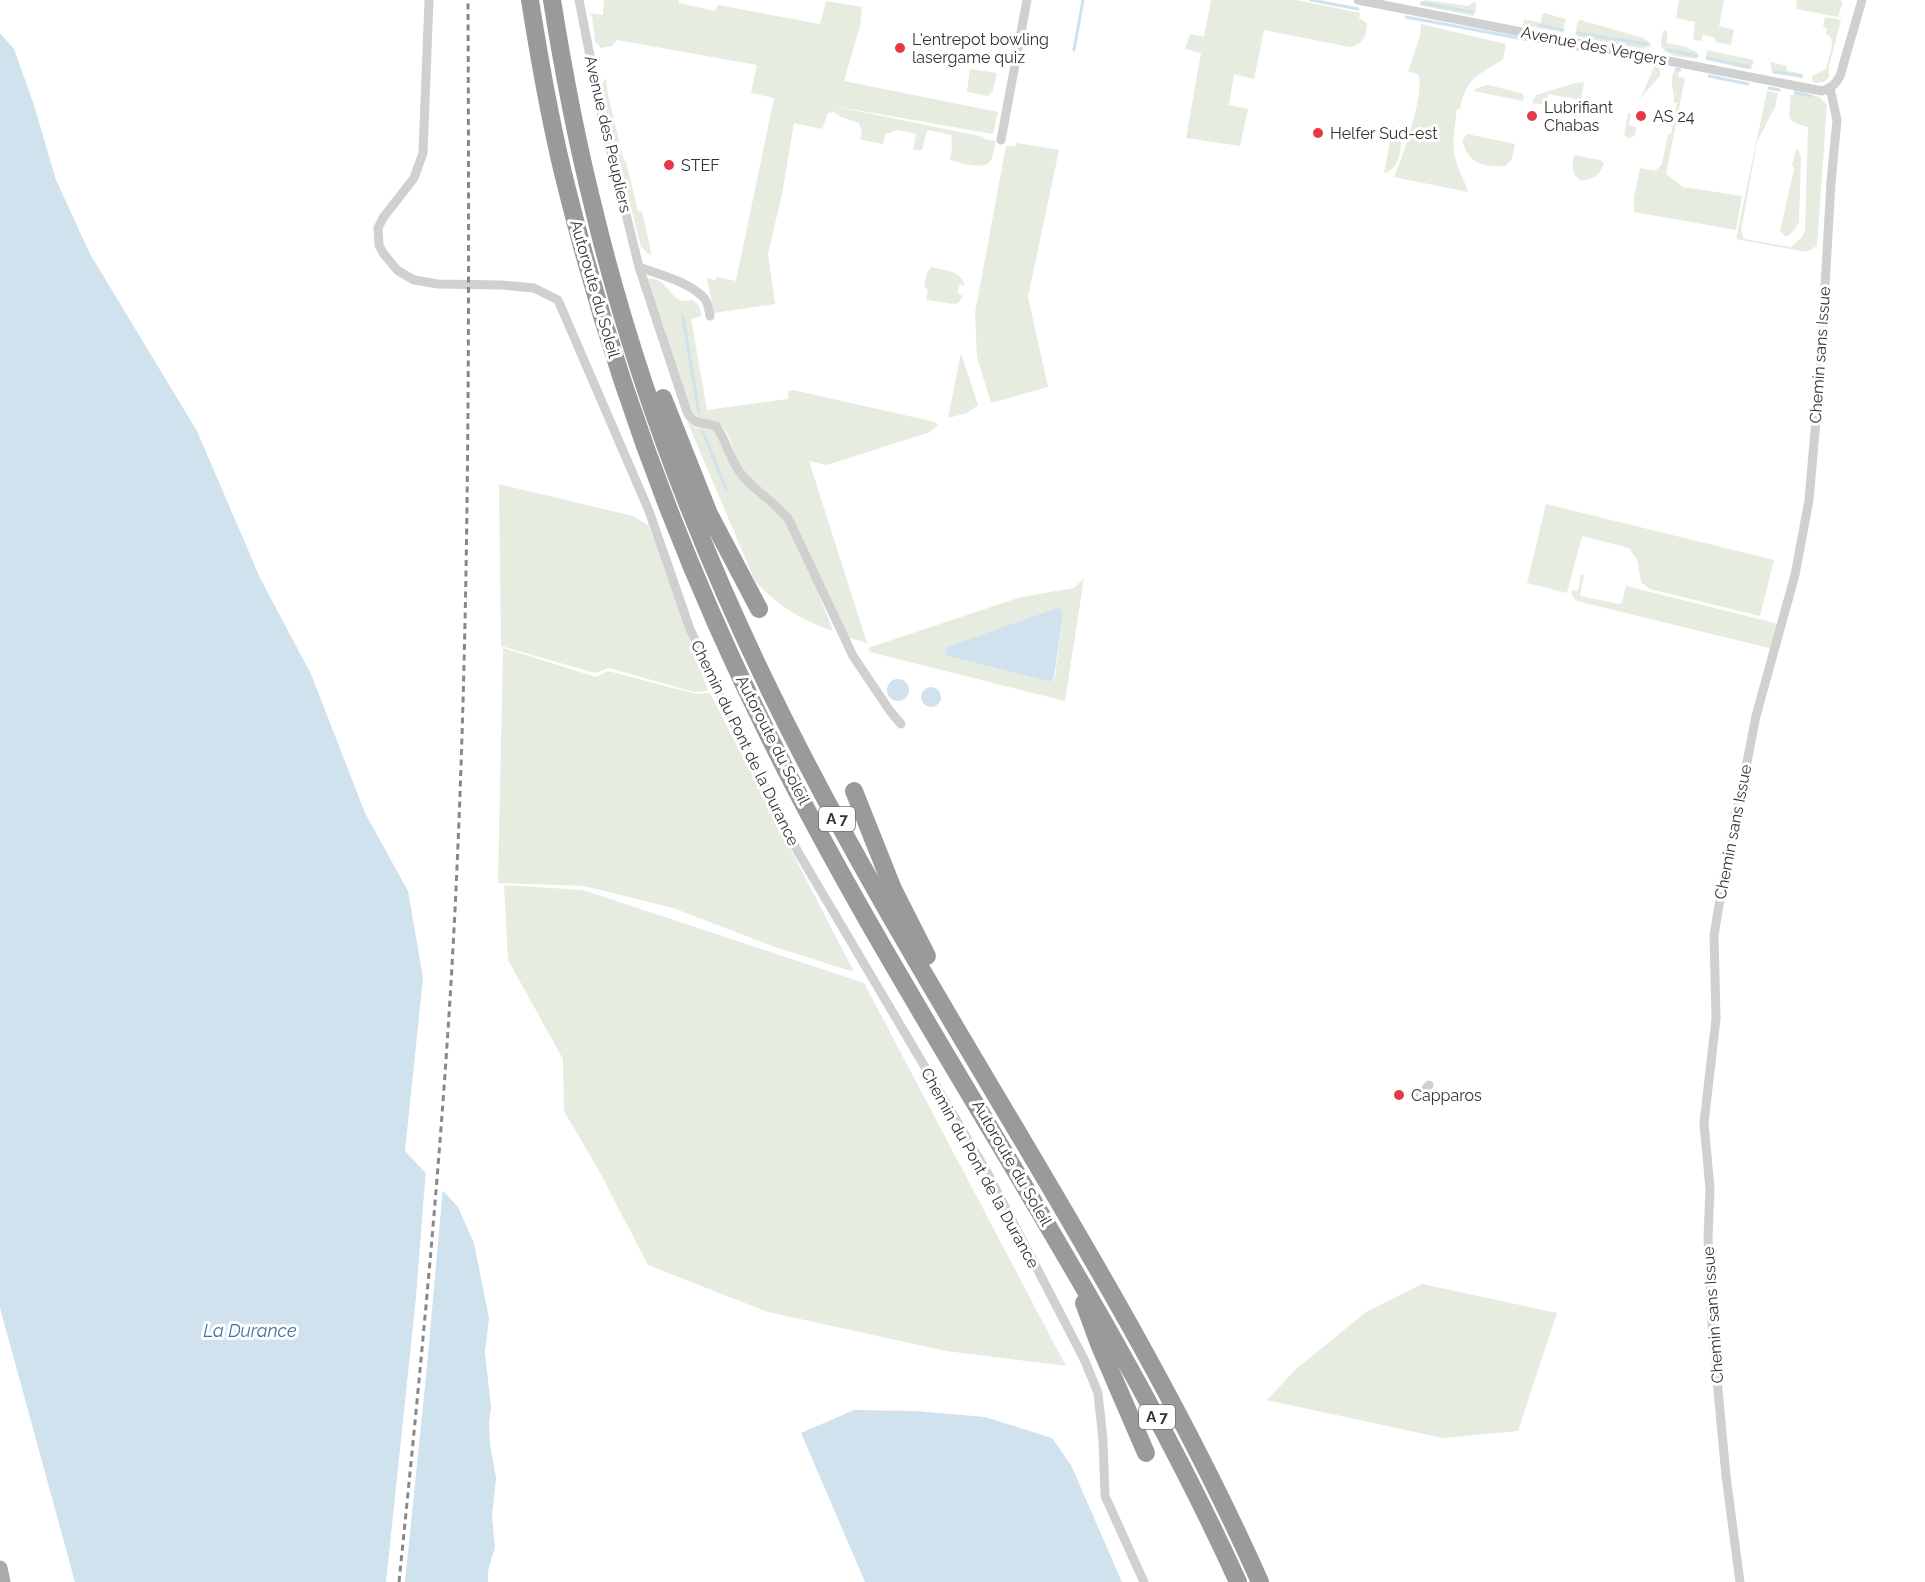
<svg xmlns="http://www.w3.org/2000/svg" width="1925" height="1582" font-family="Raleway,sans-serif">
  <rect width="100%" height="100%" fill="#fff"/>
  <g fill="#e6ecdf" fill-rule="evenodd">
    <path d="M 604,0 L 679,0 L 678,3 L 715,11 L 718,5 L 820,24 L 826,1 L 862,7 L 860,26 L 844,81 L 998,112 L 993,134 L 828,105 L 984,137 L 984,139 L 996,141 C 994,147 994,155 991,160 C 984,172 960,162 950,160 L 952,147 L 951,135 L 929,130 L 927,131 L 922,150 L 913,150 L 916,134 L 898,130 L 893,131 L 892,133 L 886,133 L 883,144 L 862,140 L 860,138 L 862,132 L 859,123 L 841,117 L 834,112 L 828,113 L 822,129 L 794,123 L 782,194 L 768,254 L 775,304 L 714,313 L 707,278 L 715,280 L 717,277 L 736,281 L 774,98 L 751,93 L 757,65 L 617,40 L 612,46 L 601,48 L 595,41 L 592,16 L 589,13 L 603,15 Z"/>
    <path d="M 1211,0 L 1296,0 L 1360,13 L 1359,18 L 1367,23 C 1366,37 1364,43 1350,47 L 1264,30 L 1254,79 L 1234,74 L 1229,105 L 1248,109 L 1240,146 L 1186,138 L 1201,53 L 1185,49 L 1190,34 L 1204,37 Z"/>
    <path d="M 1426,0 L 1468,6 L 1474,2 L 1476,3 L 1476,11 L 1473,16 L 1419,5 Z"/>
    <path d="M 1679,0 L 1724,0 L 1719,26 L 1734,30 L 1731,45 L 1715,42 L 1715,38 L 1703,34 L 1701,41 L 1693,40 L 1695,22 L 1676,18 Z"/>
    <path d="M 1797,0 L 1837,0 L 1843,1 L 1838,17 L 1796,9 Z"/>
    <path d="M 1544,13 L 1566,19 L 1562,32 L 1523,25 L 1524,19 L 1541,23 L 1542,15 Z"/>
    <path d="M 1825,17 L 1841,20 L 1829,66 L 1829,77 L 1824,82 L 1815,83 L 1812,81 L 1812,76 L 1826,69 L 1832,46 L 1831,37 L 1826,34 L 1827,28 L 1823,27 Z"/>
    <path d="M 1580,20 L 1644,38 L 1651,44 L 1650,47 L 1639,48 L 1580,37 L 1576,35 L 1577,23 Z"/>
    <path d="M 1421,24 L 1506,44 L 1503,59 C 1478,76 1466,77 1460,109 L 1457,109 C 1455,126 1451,144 1456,161 C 1459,172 1465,181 1468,192 L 1394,177 C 1402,160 1426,90 1418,74 L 1408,71 L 1420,36 Z"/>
    <path d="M 1664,30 L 1667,31 L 1667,43 L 1684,46 L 1698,53 L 1697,59 C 1678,56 1652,57 1664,30 Z"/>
    <path d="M 1707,50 L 1754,60 L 1751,69 L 1747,69 L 1706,60 Z"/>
    <path d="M 1770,62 L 1787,66 L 1787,71 L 1803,74 L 1802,78 L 1772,73 Z"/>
    <path d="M 1654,67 L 1657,67 L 1660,69 L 1660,76 L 1636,103 L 1642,95 Z"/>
    <path d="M 1677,68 L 1680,68 L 1678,77 L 1685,78 L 1666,174 L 1683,187 L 1742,196 L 1736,230 L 1634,212 L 1634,197 L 1640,168 L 1655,171 L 1662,164 L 1668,134 L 1671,134 L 1677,103 L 1674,103 C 1675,90 1667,78 1677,68 Z"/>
    <path d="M 970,69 L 997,73 L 993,91 L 988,96 L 967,92 Z"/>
    <path d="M 606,78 L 608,95 L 624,161 L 626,161 L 638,211 L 642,211 L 650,247 L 651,256 L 641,247 L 600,87 Z"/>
    <path d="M 1584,82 L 1581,100 L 1548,94 L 1546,105 L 1532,103 L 1536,95 L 1576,83 Z"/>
    <path d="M 1488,85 L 1521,93 L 1524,96 L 1523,101 L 1473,91 L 1477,88 Z"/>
    <path d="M 1794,89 L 1819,97 L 1827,105 L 1817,246 L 1806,252 L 1736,239 L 1767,91 L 1778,93 L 1775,107 L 1757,142 L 1741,231 L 1744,239 L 1791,247 L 1801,238 L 1805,231 L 1808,127 C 1779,120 1793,113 1790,95 L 1794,95 Z"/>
    <path d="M 1628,113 L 1631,114 L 1629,125 L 1637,128 L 1634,136 L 1629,138 L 1624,135 Z"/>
    <path d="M 1393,126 C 1407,136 1401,170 1384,173 Z"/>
    <path d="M 1467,134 L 1515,144 L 1512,159 L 1506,166 C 1483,167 1470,165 1462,141 Z"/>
    <path d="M 1016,143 L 1059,150 L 1028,297 L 1048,387 L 991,403 L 977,357 L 975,313 L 1006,146 L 1016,146 Z"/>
    <path d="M 1798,149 L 1801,157 L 1799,222 L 1795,229 L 1788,236 L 1785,236 L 1780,231 L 1794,169 L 1792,165 L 1796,150 Z"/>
    <path d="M 1574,155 L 1600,160 L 1604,163 C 1600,175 1595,178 1582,181 C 1571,175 1572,166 1574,155 Z"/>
    <path d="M 931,267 C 945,271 962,270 965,286 L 960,284 L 957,293 L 963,296 L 958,303 L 954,304 L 926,300 L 928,290 L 924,286 L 927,273 Z"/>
    <path d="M 647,278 C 651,278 657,279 661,282 C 672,290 674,305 692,300 L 698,304 L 702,316 L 691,319 L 707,410 L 788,399 L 788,391 L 793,390 L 935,422 L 938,425 L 930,432 L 827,465 L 809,461 L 867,643 L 847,637 C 835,611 823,586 811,561 C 805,549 800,535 793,524 C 781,504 758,492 744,474 C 730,455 733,413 700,421 L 691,413 L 668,344 L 664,326 L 653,299 Z"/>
    <path d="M 961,353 L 978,405 L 967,413 L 948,418 Z"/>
    <path d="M 687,421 L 695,428 L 712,428 L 717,432 L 726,450 L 785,520 L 812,577 L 833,631 C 800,619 779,607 755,581 Z"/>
    <path d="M 499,484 L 633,516 L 649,526 L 708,691 L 694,692 L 609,668 L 595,673 L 501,646 Z"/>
    <path d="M 1546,504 L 1774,560 L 1760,616 L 1650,589 L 1641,582 L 1637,559 L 1629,548 L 1582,536 L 1567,593 L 1527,583 Z"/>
    <path d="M 1581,574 L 1584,575 L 1580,596 L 1619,604 L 1622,603 L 1626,586 L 1779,624 L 1773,649 L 1577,601 L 1571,594 L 1572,590 L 1578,591 Z"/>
    <path d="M 1084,578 L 1065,701 L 870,652 L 868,648 L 1021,597 L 1074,588 ZM 1060,607 L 1063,613 L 1055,677 L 1050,682 L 945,655 L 945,650 L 948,647 Z"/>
    <path d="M 503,648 L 596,677 L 608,671 L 696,694 L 710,693 L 854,972 L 775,947 L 673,908 L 584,886 L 498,883 Z"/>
    <path d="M 504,885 L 583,890 L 864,983 L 1066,1366 L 946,1351 L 768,1312 L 648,1265 L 598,1169 L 564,1111 L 563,1059 L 508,960 Z"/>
    <path d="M 1422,1284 L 1557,1313 L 1518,1431 L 1443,1438 L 1267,1400 L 1296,1369 L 1366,1312 Z"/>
  </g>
  <g fill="#cfe2ee">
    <path d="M 0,33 L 14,49 L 34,105 L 56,180 L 90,254 L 197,431 L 261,580 L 311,674 L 365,813 L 408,891 L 423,978 L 405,1151 L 458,1207 L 474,1243 L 489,1318 L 485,1352 L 491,1408 L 489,1422 L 490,1444 L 496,1478 L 492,1516 L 495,1547 L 488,1571 L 488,1582 L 75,1582 L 0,1308 Z"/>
    <path d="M 1060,607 L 1063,613 L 1054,677 L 1050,682 L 945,655 L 945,650 L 947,647 Z"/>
    <circle cx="898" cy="690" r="11"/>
    <circle cx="931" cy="697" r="10"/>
    <path d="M 854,1410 L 916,1411 L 985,1417 L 1052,1438 L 1071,1465 L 1122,1582 L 865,1582 L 801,1433 Z"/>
  </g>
  <path fill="#fff" d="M 426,1168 L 443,1187 L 427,1366 L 405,1582 L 386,1582 L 416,1297 Z"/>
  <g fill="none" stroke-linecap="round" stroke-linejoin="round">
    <g stroke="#cfe2ee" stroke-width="3">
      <path d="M 1311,0 L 1358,9"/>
      <path d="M 1422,3 L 1472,12"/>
      <path d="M 1406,17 L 1599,53"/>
      <path d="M 1539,25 L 1563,30"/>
      <path d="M 1577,33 L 1646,44"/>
      <path d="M 1074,50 L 1083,0"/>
      <path d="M 1669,50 L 1697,56"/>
      <path d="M 1707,58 L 1749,67"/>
      <path d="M 1676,69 L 1680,70"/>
      <path d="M 1775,72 L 1801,76"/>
      <path d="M 1709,76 L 1748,84"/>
      <path d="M 1769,88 L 1779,90"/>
      <path d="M 1795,93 L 1811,96"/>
      <path d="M 683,317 L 699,413"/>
      <path d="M 703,432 L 726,489"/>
    </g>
    <g stroke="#d0d0d0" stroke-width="9">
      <path d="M 429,0 L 423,153 L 414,178 L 383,218 L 378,228 L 379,245 L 383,253 L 397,270 L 414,280 L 438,284 L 501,285 L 534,288 L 558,300 L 649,511 L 690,629 L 723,702 L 798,852 L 987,1172 L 1085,1361 L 1098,1393 L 1103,1440 L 1105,1496 L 1144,1582"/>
      <path d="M 579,0 L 601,112 L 639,267 L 687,412 C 695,427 702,421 716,426 C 727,441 730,461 742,475 C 756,492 776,503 789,520 L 853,656 L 890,711 L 901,724"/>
      <path d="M 1358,0 L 1822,91 C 1831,88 1835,85 1840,76 L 1862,0"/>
      <path d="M 1001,140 L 1027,0"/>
      <path d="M 639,267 C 658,274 690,282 704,298 C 708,302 709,310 710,316"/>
      <path d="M 1419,1097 L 1429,1085"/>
      <path d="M 1740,1582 L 1726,1476 L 1712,1325 L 1708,1237 L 1710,1189 L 1704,1123 L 1716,1019 L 1714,935 L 1725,871 L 1731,850 L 1735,814 L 1740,798 L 1756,716 L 1795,575 L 1809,500 L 1820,374 L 1831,182 L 1837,120 L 1830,88"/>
    </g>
    <path stroke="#ababab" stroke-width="15" d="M 0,1568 L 3,1582"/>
    <g stroke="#9a9a9a" stroke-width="18">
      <path d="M 530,0 C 540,63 551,127 567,189 C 618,394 693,590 790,778 C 931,1051 1111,1302 1238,1582"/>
      <path d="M 552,0 C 563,69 576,138 593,206 C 633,373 695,537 770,691 C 919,996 1122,1272 1260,1582"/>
      <path d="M 663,398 L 709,514 L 759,609"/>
      <path d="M 854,791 L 893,889 L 927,956"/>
      <path d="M 1084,1303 L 1099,1344 L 1146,1453"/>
    </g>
    <path stroke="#888" stroke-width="3" stroke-dasharray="6 4.5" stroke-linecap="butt" d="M 399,1582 C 424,1336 448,1091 458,844 C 470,563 469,281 468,0"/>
  </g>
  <g fill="#e63946" stroke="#fff" stroke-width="2">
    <circle cx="900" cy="48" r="6"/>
    <circle cx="1532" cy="116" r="6"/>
    <circle cx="1641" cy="116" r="6"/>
    <circle cx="1318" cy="133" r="6"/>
    <circle cx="669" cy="165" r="6"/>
    <circle cx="1399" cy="1095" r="6"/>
  </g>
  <g text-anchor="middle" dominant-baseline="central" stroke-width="6" stroke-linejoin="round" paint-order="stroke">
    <g fill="#fff" stroke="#707070" stroke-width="1.5">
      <rect x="819" y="807" width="36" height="24" rx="4.5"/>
      <rect x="1139" y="1405" width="36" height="24" rx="4.5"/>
    </g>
    <g font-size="15" font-weight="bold" fill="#333">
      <text x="837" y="819">A 7</text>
      <text x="1157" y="1417">A 7</text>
    </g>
    <g font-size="16" fill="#333" stroke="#fff" text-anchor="start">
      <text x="912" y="39">L'entrepot bowling<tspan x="912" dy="18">lasergame quiz</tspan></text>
      <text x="1544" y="107">Lubrifiant<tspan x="1544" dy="18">Chabas</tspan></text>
      <text x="1653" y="116">AS 24</text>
      <text x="1330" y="133">Helfer Sud-est</text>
      <text x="681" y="165">STEF</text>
      <text x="1411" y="1095">Capparos</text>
    </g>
    <g font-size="16" fill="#333" stroke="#fff">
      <text transform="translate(1594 46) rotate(11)">Avenue des Vergers</text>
      <text transform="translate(608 134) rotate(77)">Avenue des Peupliers</text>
      <text transform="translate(595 289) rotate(74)">Autoroute du Soleil</text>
      <text transform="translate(1820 355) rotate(-86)">Chemin sans Issue</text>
      <text transform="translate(773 740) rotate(63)">Autoroute du Soleil</text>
      <text transform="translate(745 743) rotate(64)">Chemin du Pont de la Durance</text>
      <text transform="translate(1733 832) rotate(-79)">Chemin sans Issue</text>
      <text transform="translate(1012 1163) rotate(60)">Autoroute du Soleil</text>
      <text transform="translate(980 1168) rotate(61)">Chemin du Pont de la Durance</text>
      <text transform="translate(1713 1315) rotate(-94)">Chemin sans Issue</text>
    </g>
    <g font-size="18" font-style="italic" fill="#3f7597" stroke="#fff">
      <text x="250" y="1330">La Durance</text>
    </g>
  </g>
</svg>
